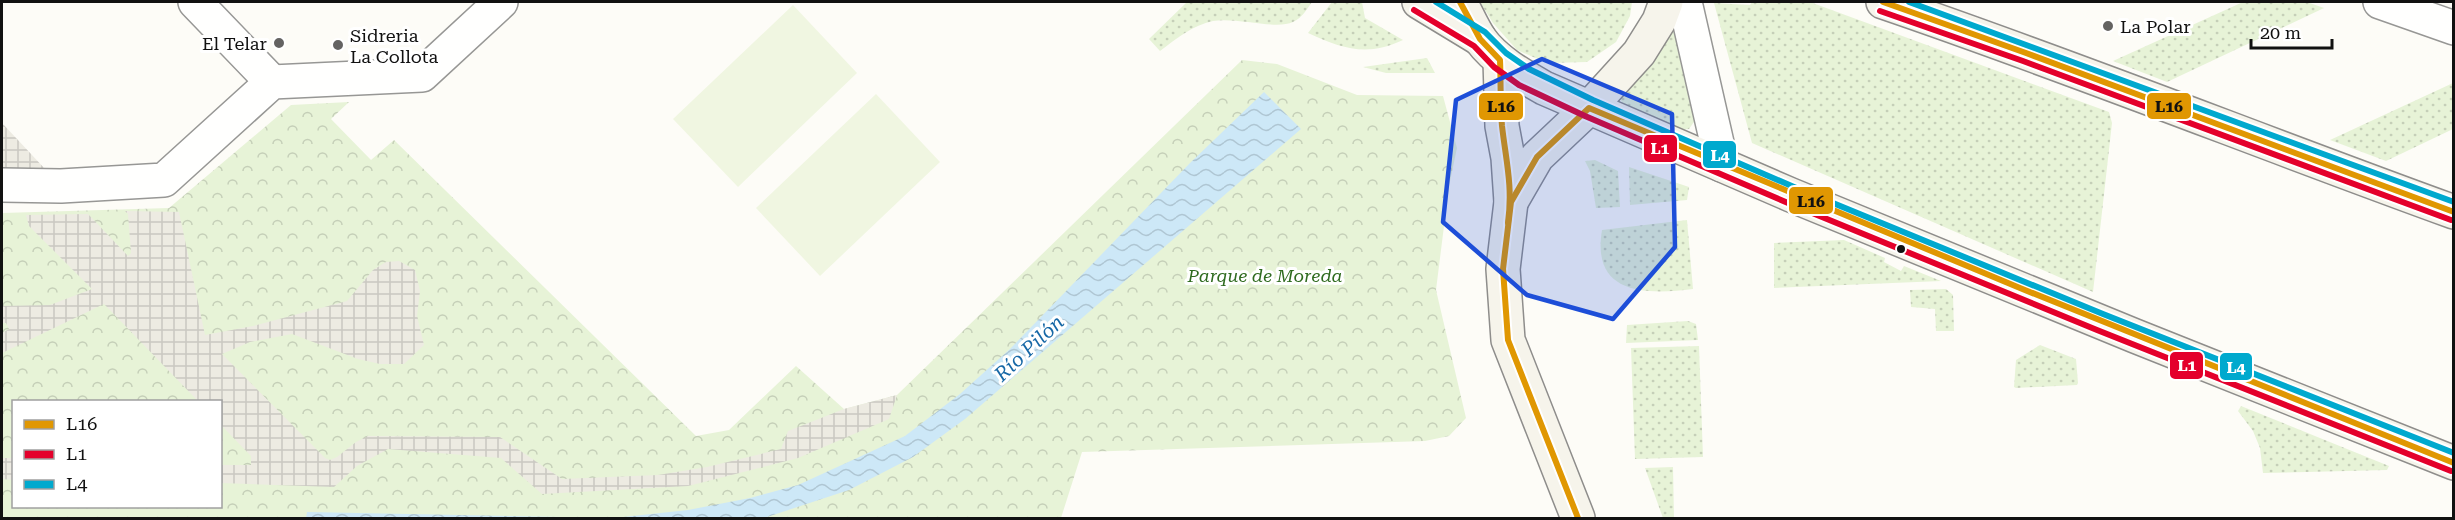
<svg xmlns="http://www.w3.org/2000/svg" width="2455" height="520" font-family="'Roboto Serif',serif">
  <defs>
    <pattern id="grass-dots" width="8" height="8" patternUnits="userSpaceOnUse" patternTransform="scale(1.5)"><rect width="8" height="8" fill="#e7f3d7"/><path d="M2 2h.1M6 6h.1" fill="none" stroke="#c5cfb8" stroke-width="1.8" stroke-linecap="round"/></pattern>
    <pattern id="park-crowns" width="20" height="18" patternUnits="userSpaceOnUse" patternTransform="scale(1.5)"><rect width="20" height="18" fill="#e7f3d7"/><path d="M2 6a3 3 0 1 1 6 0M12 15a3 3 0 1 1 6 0" fill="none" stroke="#c5cfb8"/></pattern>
    <pattern id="plaza-grid" width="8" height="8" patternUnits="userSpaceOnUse" patternTransform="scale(1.5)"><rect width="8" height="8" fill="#edebe2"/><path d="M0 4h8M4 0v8" fill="none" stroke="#cac8c1"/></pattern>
    <pattern id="water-waves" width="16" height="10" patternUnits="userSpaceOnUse" patternTransform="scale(1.5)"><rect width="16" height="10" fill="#cde8f7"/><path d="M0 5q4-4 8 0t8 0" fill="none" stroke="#afc6d3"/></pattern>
  </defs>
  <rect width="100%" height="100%" fill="#fdfcf7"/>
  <g fill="url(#grass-dots)">
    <path d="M 1187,2 L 1312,2 C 1307,9 1302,18 1293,22 C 1276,30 1237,17 1213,21 C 1193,25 1176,39 1160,51 L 1149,39 Z"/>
    <path d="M 1332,2 L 1362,2 L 1365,18 L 1403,40 C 1367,57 1343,49 1308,33 Z"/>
    <path d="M 1480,2 L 1632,2 L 1630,16 L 1616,42 L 1587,62 L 1547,63 L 1517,50 L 1493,23 Z"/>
    <path d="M 1752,2 L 1810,2 L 2109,112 L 2112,123 L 2093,292 L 1752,143 L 1714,3 L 1750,5 Z"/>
    <path d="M 2243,2 L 2307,2 L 2324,8 L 2167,82 L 2113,61 Z"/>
    <path d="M 1673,15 L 1696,119 L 1689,129 L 1677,130 L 1627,108 L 1621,101 L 1621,90 Z"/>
    <path d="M 1427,58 L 1435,73 L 1386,73 L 1363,67 Z"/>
    <path d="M 2453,83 L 2453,129 L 2386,161 L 2330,140 Z"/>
    <path d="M 1595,160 L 1618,171 L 1620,207 L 1596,208 L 1590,171 L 1585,161 Z"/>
    <path d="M 1629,167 L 1689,187 L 1687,200 L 1630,205 Z"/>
    <path d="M 1687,220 L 1693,289 C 1646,295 1591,295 1602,230 Z"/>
    <path d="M 1844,240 L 1885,258 L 1884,262 L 1901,271 L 1904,266 L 1941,281 L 1774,288 L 1774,243 Z"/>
    <path d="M 1946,289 L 1953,295 L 1954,331 L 1936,331 L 1935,309 L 1911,307 L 1910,290 Z"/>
    <path d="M 1688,321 L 1696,324 L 1698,340 L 1626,343 L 1627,325 Z"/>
    <path d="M 2040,345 L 2076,359 L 2078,383 L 2077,385 L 2016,388 L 2014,387 L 2016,360 Z"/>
    <path d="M 1699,346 L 1703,457 L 1635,459 L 1631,348 Z"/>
    <path d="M 2241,406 L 2389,466 L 2387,470 L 2263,473 L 2260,448 L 2253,431 L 2238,411 Z"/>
    <path d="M 1673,467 L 1674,518 L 1663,518 L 1645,468 Z"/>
  </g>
  <path fill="url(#park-crowns)" fill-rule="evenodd" d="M 1242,60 L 1277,64 L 1357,95 L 1443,96 L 1457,148 L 1449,186 L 1436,290 L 1466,418 L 1449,436 L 1425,441 L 1082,452 L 1061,518 L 2,518 L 2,213 L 169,208 L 291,105 L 349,102 L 331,119 L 371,160 L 394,140 L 696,436 L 729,430 L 796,366 L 844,409 L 897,395 ZM 14,402 L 220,402 L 220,506 L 14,506 Z"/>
  <g fill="#f0f6e1">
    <path d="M 793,5 L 857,73 L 738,187 L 673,119 Z"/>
    <path d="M 876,94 L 940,162 L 820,276 L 756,208 Z"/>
  </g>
  <g fill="url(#plaza-grid)">
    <path d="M 2,123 L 61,186 L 2,185 Z"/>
    <path d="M 125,211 L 179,212 L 205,335 L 253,326 L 347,301 L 373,270 L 386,262 L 399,261 L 415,270 L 420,291 L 417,316 L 424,345 L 404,364 L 380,364 L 358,359 L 292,334 L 250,342 L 222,354 L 325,458 L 330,460 L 337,457 L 356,442 L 368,436 L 500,437 L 562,479 L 658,475 L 707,467 L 781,449 L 788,431 L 844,409 L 897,395 L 889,419 L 798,458 L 688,486 L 542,494 L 501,458 L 388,449 L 357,466 L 334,487 L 221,483 L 221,465 L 251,465 L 251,456 L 221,425 L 220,402 L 198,401 L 104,304 L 2,353 L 2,333 L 9,329 L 6,323 L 2,323 L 2,306 L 50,305 L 92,289 L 29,226 L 26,215 L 88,214 L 128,256 L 131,253 L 128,214 Z"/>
    <path d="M 2,458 L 13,458 L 13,480 L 2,479 Z"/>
  </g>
  <path fill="url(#water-waves)" d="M 1264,92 L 1301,129 L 965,419 L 913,457 L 849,490 L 764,518 L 306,518 L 307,512 L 614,518 L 688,510 L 750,498 L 798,485 L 905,436 L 960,394 L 1010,349 L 1190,163 Z"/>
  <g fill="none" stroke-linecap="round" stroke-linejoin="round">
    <defs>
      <g id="minor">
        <path d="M 195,2 L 272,82"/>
        <path d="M 1685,2 L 1722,165"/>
        <path d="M 2380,2 L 2454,28"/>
        <path d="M 2,185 L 61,186 L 164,180 L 272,82 L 422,75 L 501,2"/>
      </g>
      <g id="secondary">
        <path d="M 1419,2 L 1480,39"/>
        <path d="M 1460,2 C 1467,14 1472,27 1480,39 C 1496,61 1521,75 1544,88 L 1791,195 L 2135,336 L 2454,463"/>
        <path d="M 1883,2 C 2074,67 2263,143 2454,212"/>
        <path d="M 1500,60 L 1502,126 L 1508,158 L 1511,202 L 1503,269 L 1508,340 L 1578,518"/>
        <path d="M 1511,202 L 1537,157 L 1589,108 L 1639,53 L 1659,21 L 1666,2"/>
      </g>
    </defs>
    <use href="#minor" stroke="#979795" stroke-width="36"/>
    <use href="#secondary" stroke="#8e8d8b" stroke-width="36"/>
    <use href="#minor" stroke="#fffffe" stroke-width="33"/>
    <use href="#secondary" stroke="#f6f4eb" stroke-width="33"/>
    <defs>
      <g id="bus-1">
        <path d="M 1460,2 L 1480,39 L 1500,60 C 1501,82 1500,104 1502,126 C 1506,161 1513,186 1508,223"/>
        <path d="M 1883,2 L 2026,53 L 2454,212"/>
        <path d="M 1578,518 L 1508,340 L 1503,269 L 1511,202 L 1537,157 L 1589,108 L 2020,288 L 2454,463"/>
      </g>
      <g id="bus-2">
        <path d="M 1414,10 L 1474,46 L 1494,67 L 1519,85 L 1585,116 L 1788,203 L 2097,330 L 2451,471"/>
        <path d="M 1880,11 L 2023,61 L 2451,220"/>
      </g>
      <g id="bus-3">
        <path d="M 1436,2 L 1485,32 L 1506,53 L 1529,69 L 1593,100 L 1794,187 L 2103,314 L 2454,453"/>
        <path d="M 1909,2 L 2454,202"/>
      </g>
    </defs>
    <use href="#bus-1" stroke="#fff" stroke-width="10"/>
    <use href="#bus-2" stroke="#fff" stroke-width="10"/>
    <use href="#bus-3" stroke="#fff" stroke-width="10"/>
    <use href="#bus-1" stroke="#e09702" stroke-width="6"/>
    <use href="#bus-2" stroke="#e4002b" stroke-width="6"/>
    <use href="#bus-3" stroke="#00a9ce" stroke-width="6"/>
  </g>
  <path fill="#1d4ed8" fill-opacity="0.2" stroke="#1d4ed8" stroke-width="4.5" stroke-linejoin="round" d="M 1542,59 L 1672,114 L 1675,247 L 1613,319 L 1527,295 L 1443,222 L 1456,100 Z"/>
  <g fill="#646362" stroke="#fff" stroke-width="2">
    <circle cx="2108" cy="26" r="6"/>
    <circle cx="279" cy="43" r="6"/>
    <circle cx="338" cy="45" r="6"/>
  </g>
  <circle fill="#111" stroke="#fff" stroke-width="2" cx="1901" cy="249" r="5"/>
  <g text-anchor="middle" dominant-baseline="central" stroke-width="6" stroke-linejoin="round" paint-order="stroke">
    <g font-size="18" fill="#111" stroke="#fff" text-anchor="start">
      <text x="2120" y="26">La Polar</text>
      <text x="350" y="35">Sidreria<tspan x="350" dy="21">La Collota</tspan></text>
      <text x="267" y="43" text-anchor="end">El Telar</text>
    </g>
    <g font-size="18" font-style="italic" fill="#2f6b1f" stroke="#fff">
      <text x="1265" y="275">Parque de Moreda</text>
    </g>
    <g font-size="20" font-style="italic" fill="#1768a6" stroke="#fff">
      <text transform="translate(1029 348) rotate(-43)">Río Pilón</text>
    </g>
  </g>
  <g stroke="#fff" stroke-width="2">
    <rect x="2146" y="92" width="46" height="28" rx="6" fill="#e09702"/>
    <rect x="1478" y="92" width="46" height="29" rx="6" fill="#e09702"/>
    <rect x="1643" y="134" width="35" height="29" rx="6" fill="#e4002b"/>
    <rect x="1702" y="140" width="35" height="29" rx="6" fill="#00a9ce"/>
    <rect x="1788" y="186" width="46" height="29" rx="6" fill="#e09702"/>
    <rect x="2169" y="351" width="35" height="29" rx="6" fill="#e4002b"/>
    <rect x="2219" y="352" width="34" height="29" rx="6" fill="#00a9ce"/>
  </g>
  <g font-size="16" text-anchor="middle" font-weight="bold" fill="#fff">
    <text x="1660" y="154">L1</text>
    <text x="1720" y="161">L4</text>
    <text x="2187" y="371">L1</text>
    <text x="2236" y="373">L4</text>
  </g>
  <g font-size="16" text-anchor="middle" font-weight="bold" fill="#111">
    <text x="2169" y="112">L16</text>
    <text x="1501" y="112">L16</text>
    <text x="1811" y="207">L16</text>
  </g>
  <rect width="2455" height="520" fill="none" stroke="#111111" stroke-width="6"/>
  <rect x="12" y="400" width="210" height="108" fill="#ffffff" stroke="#a0a0a0" stroke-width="1.5"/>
  <rect x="24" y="420" width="30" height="9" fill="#e09702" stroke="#a0a0a0" stroke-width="1.5"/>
  <text x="66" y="430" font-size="18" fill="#111111">L16</text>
  <rect x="24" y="450" width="30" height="9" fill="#e4002b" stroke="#a0a0a0" stroke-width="1.5"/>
  <text x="66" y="460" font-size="18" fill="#111111">L1</text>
  <rect x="24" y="480" width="30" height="9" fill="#00a9ce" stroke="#a0a0a0" stroke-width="1.5"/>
  <text x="66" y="490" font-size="18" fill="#111111">L4</text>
  <path d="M2251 39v9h81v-9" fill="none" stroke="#111111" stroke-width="3"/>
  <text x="2260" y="39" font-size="18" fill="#111111" stroke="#ffffff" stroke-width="4.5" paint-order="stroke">20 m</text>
</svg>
